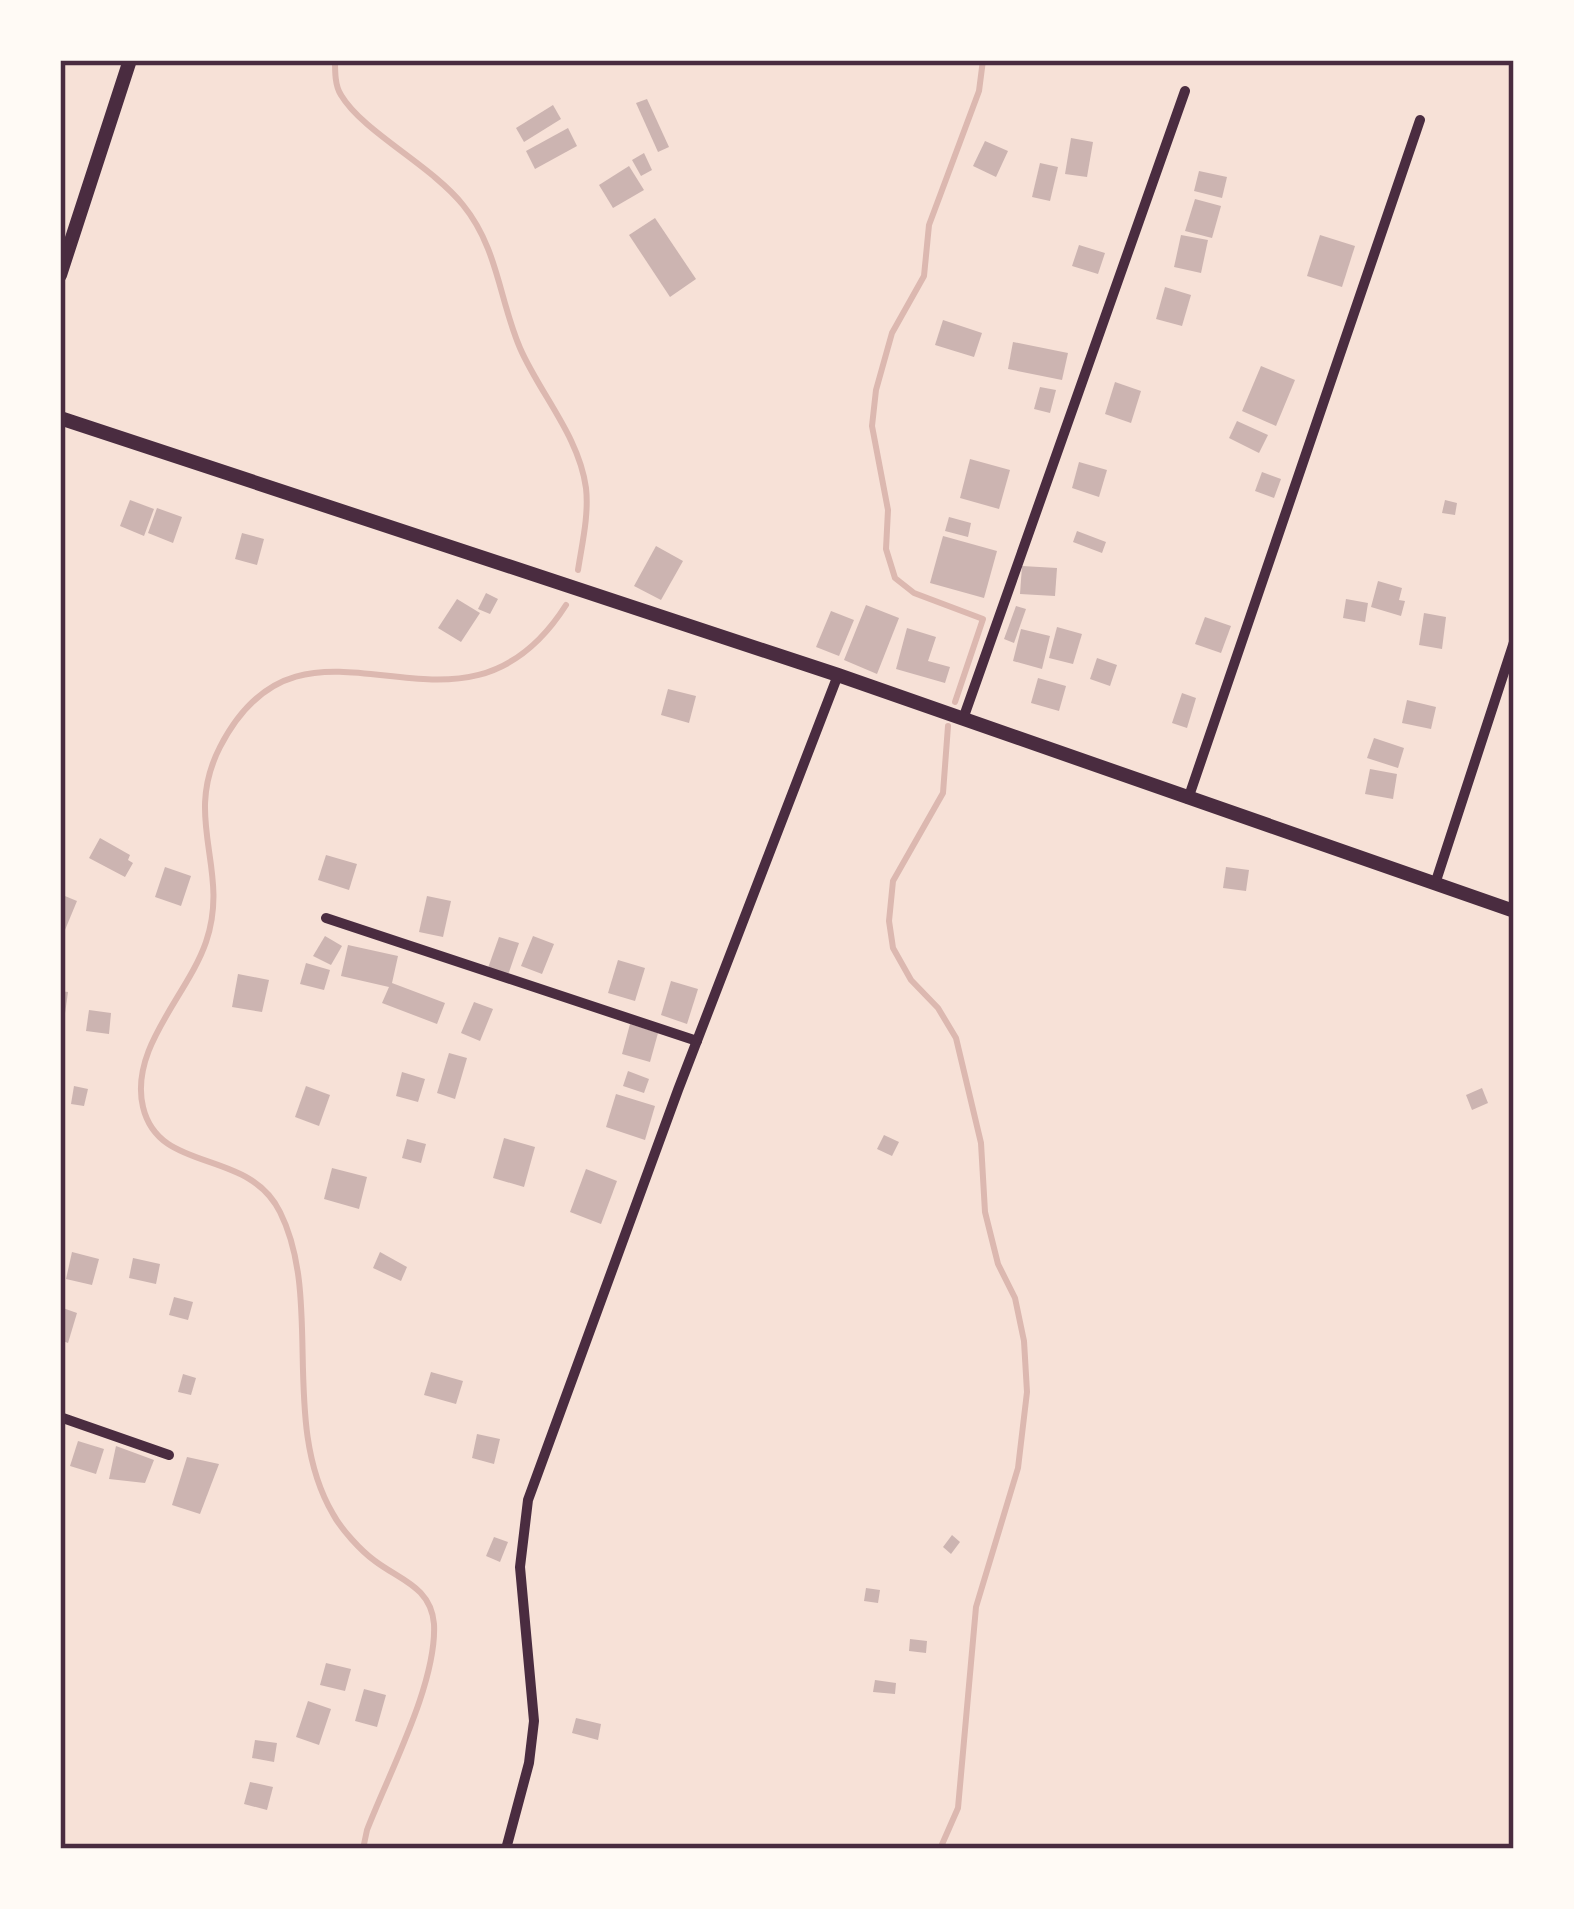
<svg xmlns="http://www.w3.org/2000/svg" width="1574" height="1909" font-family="Jost,sans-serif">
  <rect width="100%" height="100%" fill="#f7e1d7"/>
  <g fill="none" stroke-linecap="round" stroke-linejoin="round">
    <g stroke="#dcb8b0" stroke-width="6">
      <path d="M 335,60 C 335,72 335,86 341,95 C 363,132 431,165 463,205 C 498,248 499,299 520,348 C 540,394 579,436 586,488 C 589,515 582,544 578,570"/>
      <path d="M 955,702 L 983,619 L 914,593 L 895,578 L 886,549 L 888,510 L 872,426 L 876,390 L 892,333 L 924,276 L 929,225 L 979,91 L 983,60"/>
      <path d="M 363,1849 L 367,1830 C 389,1773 437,1683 434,1624 C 431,1587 400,1580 375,1561 C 361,1551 341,1529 333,1514 C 279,1422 324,1300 280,1212 C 248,1147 159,1175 143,1107 C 129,1048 188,995 206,942 C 231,869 182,821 220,747 C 308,576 458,775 566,605"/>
      <path d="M 940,1849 L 958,1808 L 976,1607 L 1018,1468 L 1027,1392 L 1024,1341 L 1015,1298 L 998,1264 L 985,1212 L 981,1143 L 956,1038 L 938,1008 L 911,980 L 893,948 L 889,921 L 893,881 L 943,793 L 948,726"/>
    </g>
  </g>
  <g fill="#ccb4b1">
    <path d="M 647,99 L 669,147 L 658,152 L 636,103 Z"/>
    <path d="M 553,105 L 561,119 L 524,142 L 516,128 Z"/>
    <path d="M 568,128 L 577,146 L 535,169 L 526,151 Z"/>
    <path d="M 1071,138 L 1093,142 L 1087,177 L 1065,174 Z"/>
    <path d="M 985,141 L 1008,151 L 996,177 L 973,166 Z"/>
    <path d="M 644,153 L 652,170 L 641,176 L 632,160 Z"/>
    <path d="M 1040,163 L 1058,167 L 1050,201 L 1032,197 Z"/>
    <path d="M 629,166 L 644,190 L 613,208 L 599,185 Z"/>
    <path d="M 1199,171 L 1227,177 L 1222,198 L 1194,191 Z"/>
    <path d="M 1195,199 L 1221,206 L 1212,238 L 1185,231 Z"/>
    <path d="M 655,218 L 696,279 L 670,297 L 629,235 Z"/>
    <path d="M 1181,235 L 1208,240 L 1201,273 L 1174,267 Z"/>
    <path d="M 1320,235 L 1355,246 L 1342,287 L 1307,276 Z"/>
    <path d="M 1079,245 L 1105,253 L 1098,274 L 1072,266 Z"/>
    <path d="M 1165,287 L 1191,295 L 1182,326 L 1156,319 Z"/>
    <path d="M 943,320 L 982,333 L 974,357 L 935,345 Z"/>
    <path d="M 1013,342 L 1068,353 L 1062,380 L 1008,369 Z"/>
    <path d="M 1261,366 L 1295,380 L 1276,426 L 1242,411 Z"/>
    <path d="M 1115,382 L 1141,391 L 1131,423 L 1105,414 Z"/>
    <path d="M 1040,387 L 1056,390 L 1050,413 L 1034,409 Z"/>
    <path d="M 1237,421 L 1268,435 L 1259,453 L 1229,438 Z"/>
    <path d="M 970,459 L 1010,470 L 999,509 L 960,498 Z"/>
    <path d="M 1079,462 L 1107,470 L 1099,497 L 1072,488 Z"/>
    <path d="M 1262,472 L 1281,479 L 1274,498 L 1255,491 Z"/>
    <path d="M 130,500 L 154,509 L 144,536 L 120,526 Z"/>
    <path d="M 1445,500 L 1457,503 L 1455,515 L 1442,513 Z"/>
    <path d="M 157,508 L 182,517 L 173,543 L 148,533 Z"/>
    <path d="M 949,517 L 971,523 L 968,537 L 945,531 Z"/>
    <path d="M 1077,531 L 1106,542 L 1102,553 L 1073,542 Z"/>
    <path d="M 242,533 L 264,539 L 257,565 L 235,559 Z"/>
    <path d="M 943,536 L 997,551 L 984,598 L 930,583 Z"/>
    <path d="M 656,546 L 683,561 L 661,600 L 634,586 Z"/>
    <path d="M 1022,566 L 1057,568 L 1055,596 L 1020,594 Z"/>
    <path d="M 1378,581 L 1402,588 L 1399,600 L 1405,601 L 1401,616 L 1371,607 Z"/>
    <path d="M 486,593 L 498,599 L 490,614 L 478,609 Z"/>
    <path d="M 457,599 L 480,613 L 461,642 L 438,628 Z"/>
    <path d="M 1346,599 L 1368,603 L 1365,622 L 1343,618 Z"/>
    <path d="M 866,605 L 899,618 L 877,674 L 844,660 Z"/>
    <path d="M 1016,606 L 1026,609 L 1014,643 L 1004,639 Z"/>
    <path d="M 831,611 L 854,620 L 839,656 L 816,647 Z"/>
    <path d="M 1424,613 L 1446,617 L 1442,649 L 1419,645 Z"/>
    <path d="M 1205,617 L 1231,626 L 1221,653 L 1195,644 Z"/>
    <path d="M 1057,627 L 1082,634 L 1073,664 L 1049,658 Z"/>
    <path d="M 907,628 L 936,637 L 928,661 L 950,667 L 945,683 L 896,669 Z"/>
    <path d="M 1021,629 L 1050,636 L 1042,669 L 1013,661 Z"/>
    <path d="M 1097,658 L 1117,665 L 1110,686 L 1090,679 Z"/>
    <path d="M 1038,678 L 1066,686 L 1059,711 L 1031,703 Z"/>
    <path d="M 668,689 L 696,696 L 689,723 L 661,715 Z"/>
    <path d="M 1182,693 L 1196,698 L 1187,728 L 1172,723 Z"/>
    <path d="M 1407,700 L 1436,707 L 1431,729 L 1402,723 Z"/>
    <path d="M 1374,738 L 1404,748 L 1398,768 L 1367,758 Z"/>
    <path d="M 1370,769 L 1397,774 L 1393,799 L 1365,794 Z"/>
    <path d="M 100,838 L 130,855 L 128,860 L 133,863 L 125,877 L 89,858 Z"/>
    <path d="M 326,855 L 357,864 L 349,890 L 318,880 Z"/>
    <path d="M 165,867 L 191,876 L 181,906 L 155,897 Z"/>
    <path d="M 1226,867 L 1249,870 L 1246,891 L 1223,888 Z"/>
    <path d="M 60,894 L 77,901 L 60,942 Z"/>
    <path d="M 427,896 L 451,901 L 443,937 L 419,932 Z"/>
    <path d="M 325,936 L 342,946 L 331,965 L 313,956 Z"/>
    <path d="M 533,936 L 554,944 L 542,974 L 521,966 Z"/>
    <path d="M 499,937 L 519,943 L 508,975 L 488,968 Z"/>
    <path d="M 348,945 L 398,956 L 392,983 L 445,1003 L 437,1024 L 382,1003 L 389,987 L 341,976 Z"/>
    <path d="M 618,960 L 645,968 L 635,1001 L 608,993 Z"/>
    <path d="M 306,963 L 330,970 L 324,990 L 300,984 Z"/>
    <path d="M 238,974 L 269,980 L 262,1012 L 232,1007 Z"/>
    <path d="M 671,981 L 698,989 L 687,1024 L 661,1015 Z"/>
    <path d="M 60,991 L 68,992 L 63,1028 L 60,1028 Z"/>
    <path d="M 474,1002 L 493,1009 L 480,1041 L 461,1033 Z"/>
    <path d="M 89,1010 L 111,1013 L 109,1034 L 86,1031 Z"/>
    <path d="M 630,1024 L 658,1033 L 650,1062 L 622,1054 Z"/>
    <path d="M 449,1053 L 467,1058 L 455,1099 L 437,1093 Z"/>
    <path d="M 628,1071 L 649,1079 L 644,1093 L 623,1086 Z"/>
    <path d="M 402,1072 L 425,1079 L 418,1102 L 396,1096 Z"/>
    <path d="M 74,1086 L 88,1089 L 84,1106 L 71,1104 Z"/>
    <path d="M 306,1086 L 330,1095 L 319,1126 L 295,1117 Z"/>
    <path d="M 1482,1088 L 1488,1103 L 1472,1110 L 1466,1095 Z"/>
    <path d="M 616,1094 L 655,1106 L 645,1140 L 606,1127 Z"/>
    <path d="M 884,1135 L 899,1142 L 892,1156 L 877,1149 Z"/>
    <path d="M 504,1138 L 535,1147 L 524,1187 L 493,1178 Z"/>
    <path d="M 407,1139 L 426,1144 L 421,1163 L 402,1158 Z"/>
    <path d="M 332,1168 L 367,1177 L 359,1209 L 324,1199 Z"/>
    <path d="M 586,1169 L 617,1181 L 601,1224 L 570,1212 Z"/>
    <path d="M 72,1252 L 99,1259 L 92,1285 L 66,1279 Z"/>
    <path d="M 380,1252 L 407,1267 L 401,1281 L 373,1268 Z"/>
    <path d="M 133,1258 L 160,1264 L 156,1284 L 129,1278 Z"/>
    <path d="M 174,1297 L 193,1302 L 188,1320 L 169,1315 Z"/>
    <path d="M 60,1307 L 77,1313 L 68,1343 L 60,1340 Z"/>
    <path d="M 431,1372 L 463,1381 L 456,1404 L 424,1395 Z"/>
    <path d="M 183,1374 L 196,1378 L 191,1395 L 178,1392 Z"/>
    <path d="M 477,1434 L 500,1439 L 494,1464 L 472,1458 Z"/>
    <path d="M 78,1441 L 104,1449 L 96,1474 L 70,1466 Z"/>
    <path d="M 116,1446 L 154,1460 L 145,1483 L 109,1479 Z"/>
    <path d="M 187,1457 L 219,1464 L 200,1514 L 172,1505 Z"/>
    <path d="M 952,1535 L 960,1542 L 951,1554 L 943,1547 Z"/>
    <path d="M 494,1537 L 508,1542 L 500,1562 L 486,1556 Z"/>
    <path d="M 866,1588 L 880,1590 L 878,1603 L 864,1601 Z"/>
    <path d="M 910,1639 L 927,1641 L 926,1653 L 909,1651 Z"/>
    <path d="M 326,1663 L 351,1669 L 345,1691 L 320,1685 Z"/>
    <path d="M 875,1680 L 896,1683 L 895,1694 L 873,1692 Z"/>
    <path d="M 364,1689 L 386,1695 L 377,1727 L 355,1721 Z"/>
    <path d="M 308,1701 L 331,1709 L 319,1745 L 296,1737 Z"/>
    <path d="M 576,1718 L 601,1724 L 598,1740 L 572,1733 Z"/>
    <path d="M 255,1740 L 277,1743 L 274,1762 L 252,1758 Z"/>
    <path d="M 250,1782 L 273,1787 L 267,1810 L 244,1804 Z"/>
  </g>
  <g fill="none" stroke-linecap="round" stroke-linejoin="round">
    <g stroke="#4a2c40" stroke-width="10">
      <path d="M 963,719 L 1185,91"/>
      <path d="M 1188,799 L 1420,120"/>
      <path d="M 1435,884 L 1514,642"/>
      <path d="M 326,918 L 697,1041"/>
      <path d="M 60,1417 L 169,1455"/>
      <path d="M 506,1849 L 529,1763 L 534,1721 L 520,1567 L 528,1500 L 678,1090 L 838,675"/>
    </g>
    <g stroke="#4a2c40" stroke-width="14">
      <path d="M 60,275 L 130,60"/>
      <path d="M 60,418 L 838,675 L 1514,911"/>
    </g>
  </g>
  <rect width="1574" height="1909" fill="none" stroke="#fffaf5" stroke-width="126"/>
  <rect x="63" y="63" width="1448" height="1783" fill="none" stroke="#4a2c40" stroke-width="4.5"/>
</svg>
